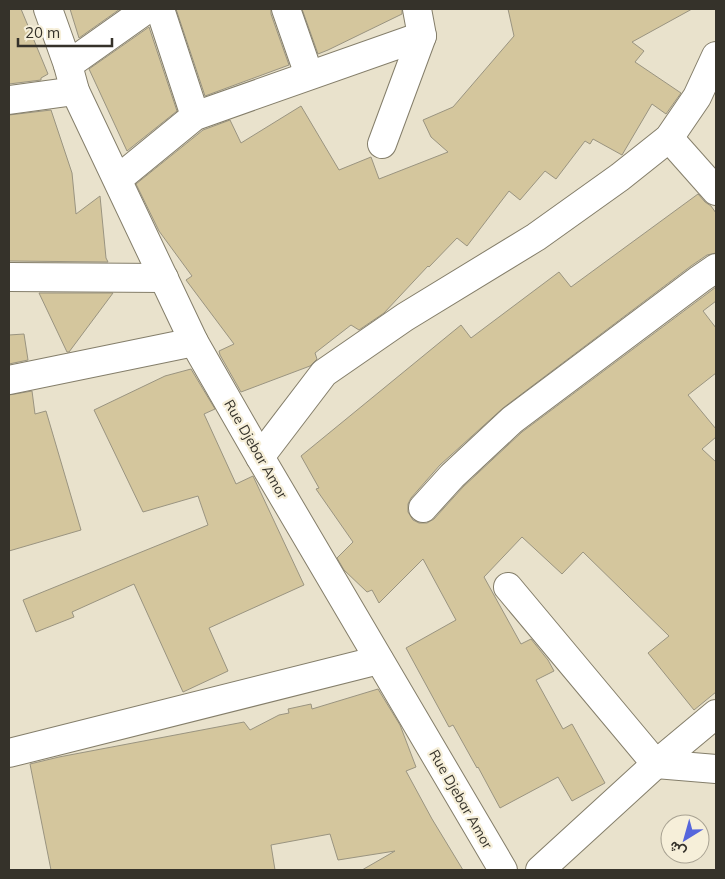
<svg xmlns="http://www.w3.org/2000/svg" width="725" height="879" font-family="Mulish,Vazirmatn,sans-serif">
  <rect width="100%" height="100%" fill="#e9e2cc"/>
  <g fill="#d4c69d" stroke="#9a9480">
    <path d="M 9,9 L 21,9 L 48,74 L 41,78 L 41,80 L 9,84 Z"/>
    <path d="M 70,9 L 120,9 L 79,38 Z"/>
    <path d="M 176,9 L 271,9 L 271,14 L 289,65 L 205,96 Z"/>
    <path d="M 302,9 L 402,9 L 402,14 L 328,50 L 318,54 Z"/>
    <path d="M 508,9 L 692,9 L 632,42 L 644,51 L 635,62 L 681,93 L 666,114 L 652,104 L 622,155 L 593,139 L 590,144 L 585,141 L 556,179 L 545,171 L 520,200 L 509,191 L 467,246 L 457,238 L 429,267 L 428,266 L 384,313 L 359,330 L 351,325 L 315,353 L 317,359 L 310,366 L 241,392 L 220,355 L 219,351 L 234,344 L 186,280 L 192,276 L 159,231 L 136,184 L 203,130 L 230,120 L 241,143 L 301,106 L 339,170 L 371,157 L 379,179 L 448,152 L 431,137 L 423,120 L 453,107 L 514,36 Z"/>
    <path d="M 149,27 L 177,111 L 127,151 L 89,69 Z"/>
    <path d="M 51,110 L 72,173 L 76,214 L 100,196 L 106,258 L 108,262 L 9,261 L 9,115 Z"/>
    <path d="M 698,194 L 705,202 L 711,206 L 716,213 L 716,253 L 707,255 L 691,266 L 503,408 L 440,465 L 411,498 L 408,504 L 408,512 L 413,520 L 419,523 L 427,523 L 434,519 L 463,487 L 522,432 L 716,287 L 716,301 L 703,311 L 716,328 L 716,373 L 688,395 L 716,429 L 716,437 L 702,449 L 716,462 L 716,692 L 694,710 L 648,653 L 669,636 L 583,552 L 562,574 L 522,537 L 484,577 L 521,644 L 531,639 L 548,660 L 554,671 L 536,680 L 563,729 L 572,724 L 605,783 L 572,801 L 558,777 L 500,808 L 478,767 L 477,768 L 453,725 L 449,727 L 406,648 L 456,620 L 423,559 L 379,603 L 372,590 L 367,592 L 344,570 L 337,558 L 353,542 L 316,489 L 319,488 L 301,456 L 461,325 L 471,338 L 559,272 L 571,287 Z"/>
    <path d="M 39,293 L 113,293 L 69,352 L 67,352 Z"/>
    <path d="M 24,334 L 28,360 L 9,364 L 9,335 Z"/>
    <path d="M 191,369 L 215,409 L 204,414 L 236,484 L 253,476 L 304,585 L 209,628 L 228,671 L 183,692 L 134,584 L 72,612 L 74,617 L 36,632 L 23,600 L 208,525 L 198,496 L 143,512 L 94,410 L 165,376 Z"/>
    <path d="M 32,391 L 35,414 L 46,411 L 81,530 L 9,551 L 9,395 Z"/>
    <path d="M 378,689 L 400,725 L 416,767 L 406,771 L 432,819 L 463,870 L 362,870 L 395,851 L 338,860 L 330,834 L 271,845 L 275,870 L 51,870 L 30,764 L 59,757 L 244,722 L 250,730 L 279,715 L 289,713 L 288,709 L 311,704 L 312,709 Z"/>
  </g>
  <g fill="none" stroke-linecap="round" stroke-linejoin="round">
    <defs>
      <g id="minor">
        <path d="M 160,9 L 195,116"/>
        <path d="M 286,9 L 309,75"/>
        <path d="M 68,65 L 147,9"/>
        <path d="M 9,100 L 75,91"/>
        <path d="M 669,138 L 716,191"/>
        <path d="M 382,144 L 422,36 L 417,9"/>
        <path d="M 118,179 L 195,116 L 422,36"/>
        <path d="M 9,277 L 164,278"/>
        <path d="M 9,380 L 194,342"/>
        <path d="M 260,457 L 324,373 L 405,317 L 536,237 L 620,177 L 669,138 L 697,97 L 716,56"/>
        <path d="M 423,508 L 452,476 L 512,420 L 700,279 L 716,268"/>
        <path d="M 508,587 L 656,764 L 716,769"/>
        <path d="M 9,753 L 379,660"/>
        <path d="M 540,870 L 656,764 L 716,714"/>
      </g>
      <path id="major" d="M 48,9 L 68,65 L 75,91 L 194,342 L 260,457 L 503,870"/>
    </defs>
    <use href="#minor" stroke="#847e6a" stroke-width="30"/>
    <use href="#major" stroke="#847e6a" stroke-width="30"/>
    <use href="#minor" stroke="#fff" stroke-width="28"/>
    <use href="#major" stroke="#fff" stroke-width="28"/>
  </g>
  <g text-anchor="middle" dominant-baseline="central" stroke-width="4.5" stroke-linejoin="round" paint-order="stroke">
    <g font-size="14" fill="#35322a" stroke="#f6efd9">
      <text transform="translate(256 449) rotate(60)">Rue Djebar Amor</text>
      <text transform="translate(461 799) rotate(60)">Rue Djebar Amor</text>
    </g>
  </g>
  <rect width="725" height="879" fill="none" stroke="#35322a" stroke-width="20"/>
  <g transform="translate(685 839) rotate(217)"><circle r="24" fill="#f6efd9" stroke="#a9a393"/>
  <path d="M0-4L9 19L0 12L-9 19Z" fill="#5666dc"/>
  <text y="-8" font-size="14" font-weight="bold" text-anchor="middle" fill="#35322a">ش</text>
  </g>
  <path d="M18 38v8h94v-8" fill="none" stroke="#35322a" stroke-width="2.5"/>
  <text x="25" y="38" font-size="15" fill="#35322a" stroke="#f6efd9" stroke-width="4" paint-order="stroke">20 m</text>
</svg>
